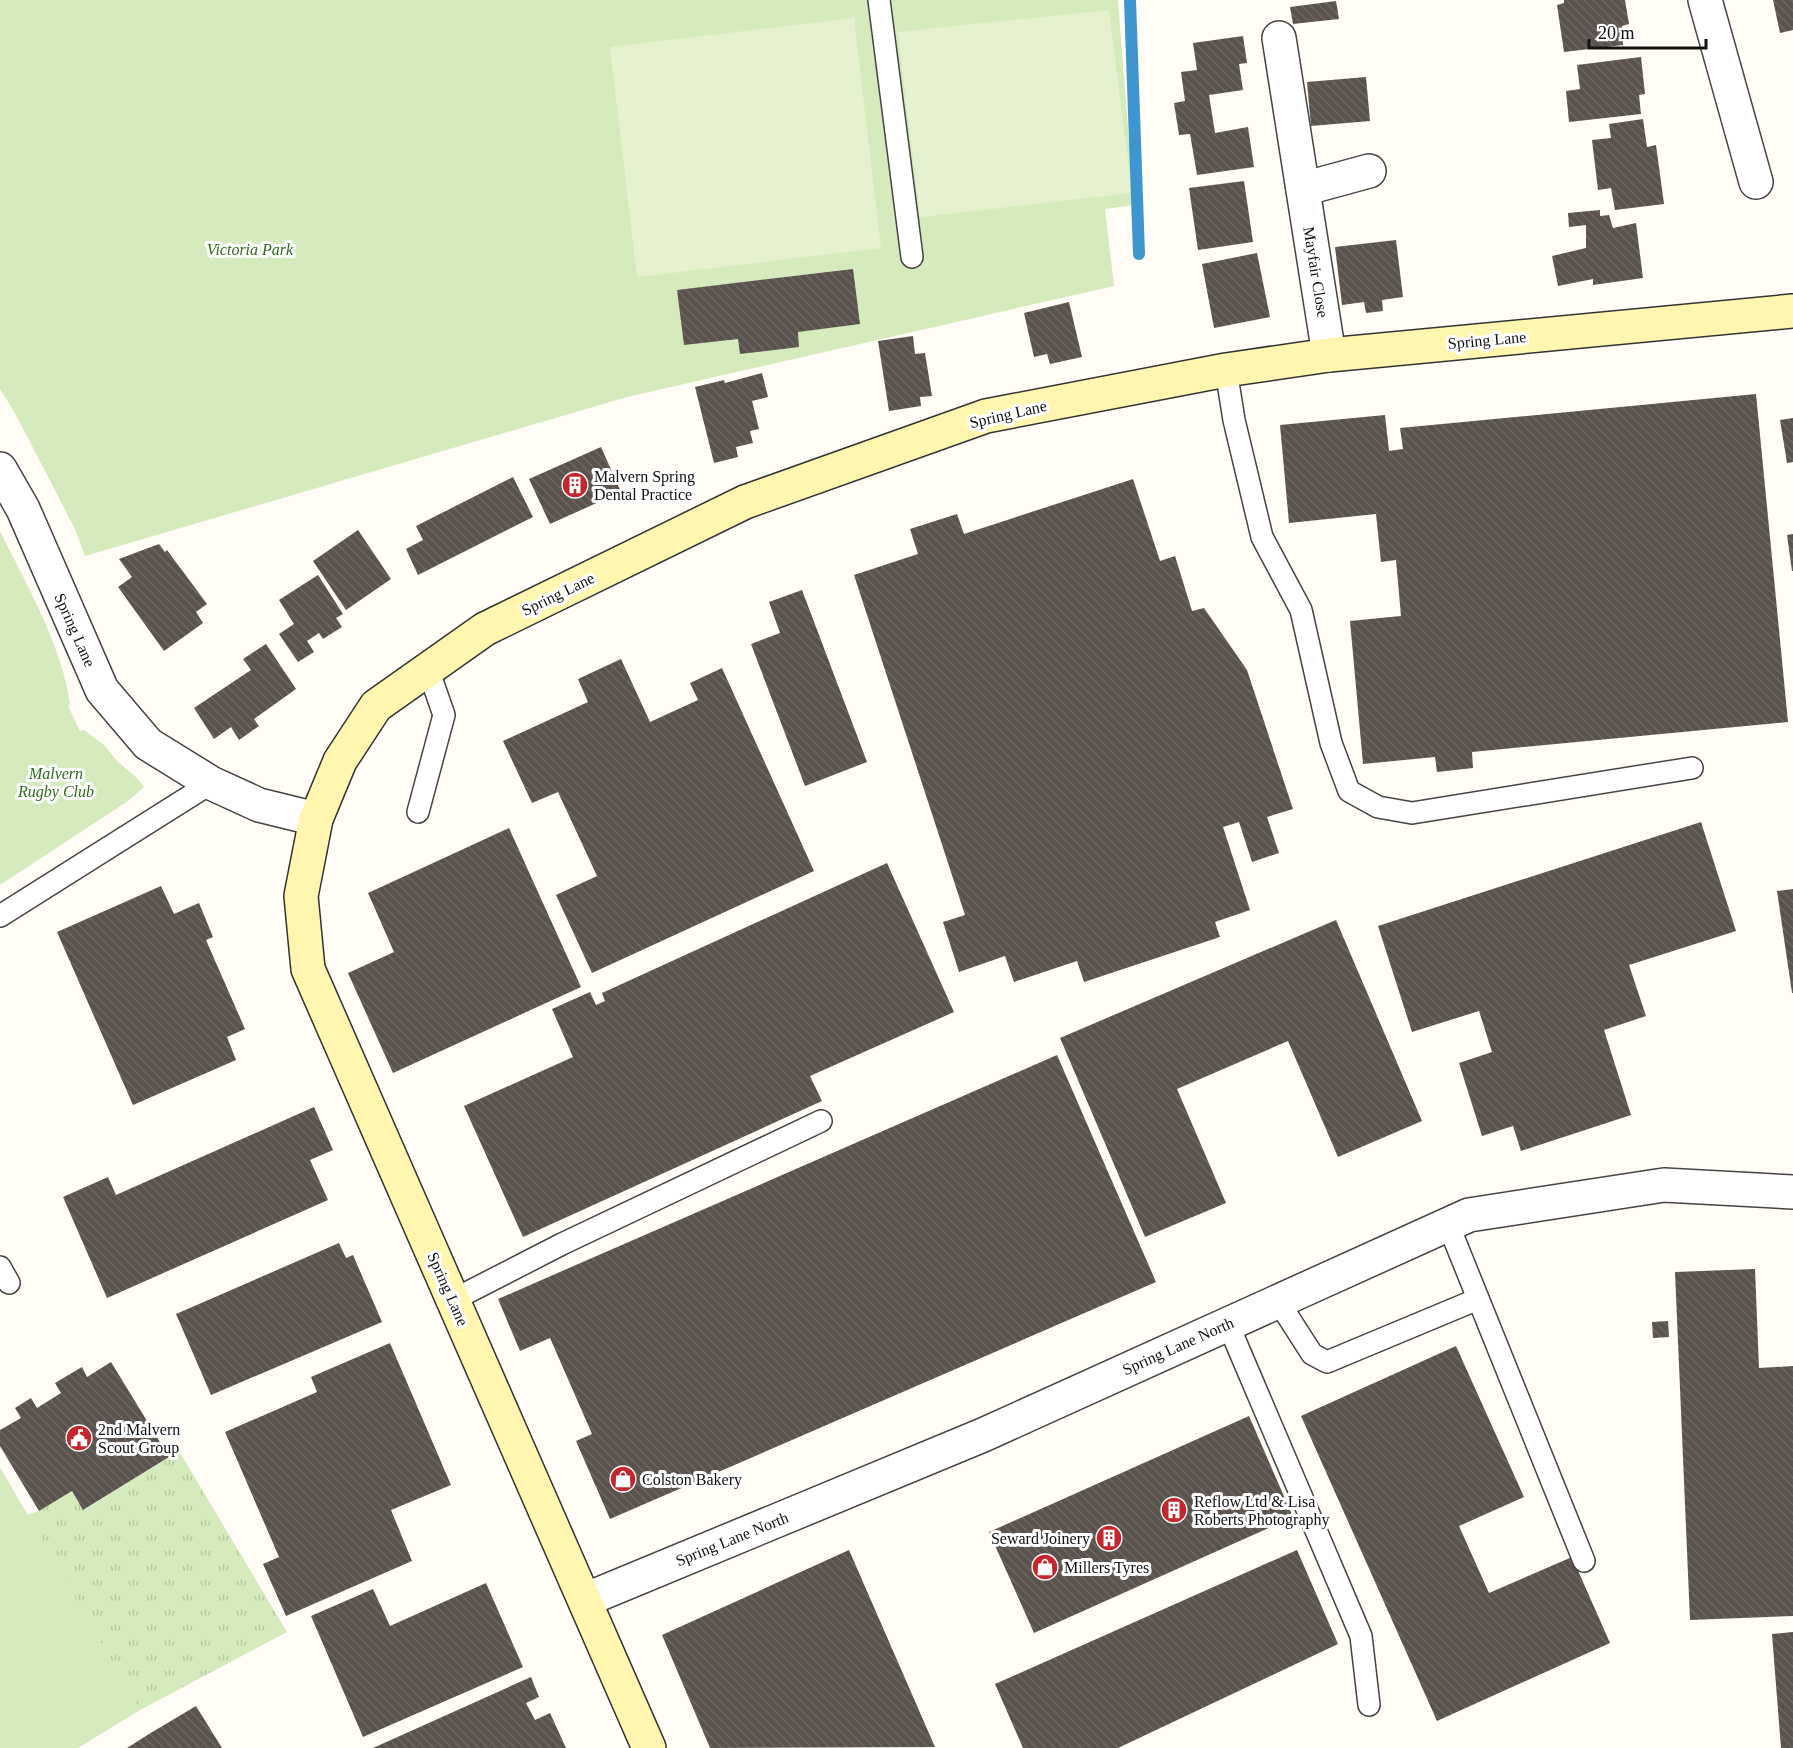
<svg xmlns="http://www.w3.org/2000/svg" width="1793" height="1748" font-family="Georgia,serif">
  <defs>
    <pattern id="grass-tufts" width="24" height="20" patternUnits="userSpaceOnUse" patternTransform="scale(1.5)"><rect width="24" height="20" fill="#d5ebbd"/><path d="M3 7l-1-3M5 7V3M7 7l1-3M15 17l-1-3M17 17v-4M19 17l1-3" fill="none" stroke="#b6c8a1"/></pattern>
    <pattern id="building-back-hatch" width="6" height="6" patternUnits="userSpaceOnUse" patternTransform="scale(1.5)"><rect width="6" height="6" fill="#5a524d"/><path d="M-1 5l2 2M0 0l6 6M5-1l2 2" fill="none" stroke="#6d6662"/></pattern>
  </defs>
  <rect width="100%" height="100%" fill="#fffdf5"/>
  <path fill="url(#grass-tufts)" d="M 179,1451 L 287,1632 L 140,1710 L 27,1515 L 39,1511 L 72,1491 L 84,1510 Z"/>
  <g fill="#d5ebbd">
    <path d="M 0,0 L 1118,0 L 1134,205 L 1105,209 L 1114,286 L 627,397 L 85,556 L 75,529 L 15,413 L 0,389 Z"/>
    <path d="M 0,531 C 26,584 62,645 70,704 L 68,706 L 80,731 L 84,730 L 104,745 L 118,762 L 138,779 L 144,787 L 128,801 L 0,885 Z"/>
    <path d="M 0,1467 L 140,1710 L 78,1748 L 0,1748 Z"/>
  </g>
  <g fill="#e6f2cf">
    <path d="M 1109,10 L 1132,193 L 920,217 L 898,32 Z"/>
    <path d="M 854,18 L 881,248 L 637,277 L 610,47 Z"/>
  </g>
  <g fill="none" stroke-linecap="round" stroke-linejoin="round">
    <path stroke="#3f96cf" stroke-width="12" d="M 1130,0 L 1139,254"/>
  </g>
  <g fill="url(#building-back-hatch)">
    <path d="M 1564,0 L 1625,0 L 1629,24 L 1622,26 L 1623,45 L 1564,52 L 1557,5 L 1564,3 Z"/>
    <path d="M 1773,0 L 1793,0 L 1793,30 L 1780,33 Z"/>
    <path d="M 1336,1 L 1339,19 L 1293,24 L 1290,7 Z"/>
    <path d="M 1243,36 L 1247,63 L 1239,64 L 1243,90 L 1209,95 L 1215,133 L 1248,127 L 1254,167 L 1197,175 L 1190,134 L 1179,135 L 1174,103 L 1185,101 L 1181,72 L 1197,70 L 1193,43 Z"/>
    <path d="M 1641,57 L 1645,94 L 1639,95 L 1641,114 L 1569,122 L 1566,91 L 1580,89 L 1577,65 Z"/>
    <path d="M 1366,77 L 1370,121 L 1311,126 L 1307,82 Z"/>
    <path d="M 1643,119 L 1647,147 L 1656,145 L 1664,204 L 1615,210 L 1611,188 L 1598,190 L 1592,140 L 1611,138 L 1609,124 Z"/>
    <path d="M 1244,181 L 1253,242 L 1198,250 L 1189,188 Z"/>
    <path d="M 1600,210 L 1600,216 L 1609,215 L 1613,228 L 1636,223 L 1643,278 L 1593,285 L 1593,279 L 1558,286 L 1552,256 L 1586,248 L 1586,225 L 1569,227 L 1568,213 Z"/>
    <path d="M 1396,240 L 1403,297 L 1382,300 L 1383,311 L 1366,313 L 1364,302 L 1342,305 L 1335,247 Z"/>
    <path d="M 1257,253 L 1270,317 L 1214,328 L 1202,264 Z"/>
    <path d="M 853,269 L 860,324 L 798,332 L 799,347 L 740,354 L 738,339 L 684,345 L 677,290 Z"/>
    <path d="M 1069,302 L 1082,357 L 1050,364 L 1047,354 L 1034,357 L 1024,313 Z"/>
    <path d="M 913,336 L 915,354 L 925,353 L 932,396 L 920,397 L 921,406 L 889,411 L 878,341 Z"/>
    <path d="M 762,373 L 768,397 L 752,401 L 759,429 L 750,431 L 753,443 L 736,447 L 738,457 L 714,463 L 695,387 L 724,380 L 725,383 Z"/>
    <path d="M 1756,394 L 1788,722 L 1472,752 L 1473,768 L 1437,772 L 1435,757 L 1363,764 L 1350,621 L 1401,616 L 1396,560 L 1381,562 L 1376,514 L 1289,523 L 1280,425 L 1385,415 L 1389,451 L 1403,449 L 1400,428 Z"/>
    <path d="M 1793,418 L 1793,462 L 1787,463 L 1780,420 Z"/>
    <path d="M 601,447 L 621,492 L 550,524 L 529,479 Z"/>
    <path d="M 513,477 L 533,517 L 418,575 L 406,549 L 423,540 L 416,526 Z"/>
    <path d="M 1133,479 L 1160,561 L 1175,556 L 1192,611 L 1204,608 L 1247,670 L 1293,809 L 1267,817 L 1279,853 L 1252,862 L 1239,822 L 1223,827 L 1250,910 L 1215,922 L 1220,937 L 1084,982 L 1077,961 L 1014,982 L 1005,956 L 959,972 L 943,922 L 965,915 L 854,575 L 918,554 L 910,529 L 957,514 L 964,534 Z"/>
    <path d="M 358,530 L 391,579 L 346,610 L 313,561 Z"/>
    <path d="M 1793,534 L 1793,571 L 1792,571 L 1787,535 Z"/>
    <path d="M 159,544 L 165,552 L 167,550 L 207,604 L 196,612 L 203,623 L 164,651 L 118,587 L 132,577 L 119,559 Z"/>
    <path d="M 318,575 L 343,614 L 336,618 L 342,627 L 323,639 L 319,633 L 307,641 L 314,652 L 298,662 L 279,634 L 294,624 L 279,600 Z"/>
    <path d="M 802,590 L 867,762 L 805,786 L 751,644 L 780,633 L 769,602 Z"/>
    <path d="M 266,644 L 296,689 L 254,719 L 259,726 L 239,740 L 231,727 L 214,739 L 194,708 L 251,670 L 243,659 Z"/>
    <path d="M 621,659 L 650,722 L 698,700 L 690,683 L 722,668 L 814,871 L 592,973 L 556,895 L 597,876 L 558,792 L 532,803 L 503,741 L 588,702 L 578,679 Z"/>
    <path d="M 1701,822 L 1736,931 L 1629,965 L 1646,1016 L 1604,1030 L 1631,1115 L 1521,1151 L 1513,1126 L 1482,1136 L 1459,1063 L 1492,1052 L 1479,1011 L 1412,1032 L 1378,926 Z"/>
    <path d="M 509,828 L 581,987 L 393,1073 L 348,973 L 394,952 L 368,893 Z"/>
    <path d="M 887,863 L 954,1012 L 810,1076 L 822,1101 L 523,1237 L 464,1106 L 573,1057 L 552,1009 L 590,992 L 596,1005 L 605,1001 L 602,993 Z"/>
    <path d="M 161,886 L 174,914 L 199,903 L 213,937 L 206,940 L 245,1029 L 227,1037 L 236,1060 L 133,1105 L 57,932 Z"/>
    <path d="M 1793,889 L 1793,993 L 1792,993 L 1777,891 Z"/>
    <path d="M 1336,920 L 1422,1121 L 1338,1157 L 1288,1041 L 1177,1089 L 1226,1203 L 1145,1237 L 1060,1038 Z"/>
    <path d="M 1057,1055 L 1156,1282 L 610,1519 L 576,1441 L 592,1434 L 550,1338 L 520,1351 L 498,1299 Z"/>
    <path d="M 314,1107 L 333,1150 L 310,1160 L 328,1200 L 107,1298 L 63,1197 L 108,1177 L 116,1195 Z"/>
    <path d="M 339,1243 L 346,1258 L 353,1255 L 382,1322 L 211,1395 L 176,1314 Z"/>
    <path d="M 1755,1269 L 1759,1368 L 1793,1366 L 1793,1616 L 1690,1620 L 1675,1272 Z"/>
    <path d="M 1668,1321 L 1669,1337 L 1653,1338 L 1652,1322 Z"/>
    <path d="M 390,1343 L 451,1485 L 391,1510 L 412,1561 L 286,1616 L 263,1564 L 279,1557 L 225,1432 L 317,1392 L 311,1377 Z"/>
    <path d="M 1456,1346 L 1524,1497 L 1459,1526 L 1489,1593 L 1572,1557 L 1610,1643 L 1437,1721 L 1301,1416 Z"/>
    <path d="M 111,1362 L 169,1457 L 83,1510 L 72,1491 L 39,1511 L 0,1446 L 0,1430 L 21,1418 L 15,1408 L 31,1398 L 37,1408 L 61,1393 L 55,1383 L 82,1367 L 87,1377 Z"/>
    <path d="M 1249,1416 L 1293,1517 L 1034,1633 L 989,1532 Z"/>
    <path d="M 849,1550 L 935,1747 L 710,1748 L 662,1635 Z"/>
    <path d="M 1297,1550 L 1338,1644 L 1118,1748 L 1023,1748 L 995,1684 Z"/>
    <path d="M 486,1583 L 523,1667 L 363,1737 L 311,1616 L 373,1589 L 390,1626 Z"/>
    <path d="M 1793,1632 L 1793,1748 L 1781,1748 L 1772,1634 Z"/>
    <path d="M 531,1677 L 539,1697 L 526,1703 L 535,1720 L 550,1713 L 566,1748 L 373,1748 Z"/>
    <path d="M 196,1706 L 222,1748 L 127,1748 L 149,1734 Z"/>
  </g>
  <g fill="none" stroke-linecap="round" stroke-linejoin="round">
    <defs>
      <g id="lane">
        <path d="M 879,0 L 912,257"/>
        <path d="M 1226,370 L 1234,420 L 1262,537 L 1301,610 L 1331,743 L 1349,791 L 1378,807 L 1412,813 L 1692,768"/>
        <path d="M 418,812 L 444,715 L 428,669"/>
        <path d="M 0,916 L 211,783"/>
        <path d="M 1448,1224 L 1584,1561"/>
        <path d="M 0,1267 L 9,1283"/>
        <path d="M 453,1300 L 562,1244 L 821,1121"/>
        <path d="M 1278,1301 L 1312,1354 L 1327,1362 L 1478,1299"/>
        <path d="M 1228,1324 L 1361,1636 L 1369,1705"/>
      </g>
      <g id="street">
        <path d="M 1705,0 L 1756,182"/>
        <path d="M 1279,38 L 1329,355"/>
        <path d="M 1303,189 L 1369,171"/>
        <path d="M 0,469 L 23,509 L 102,690 L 148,744 L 211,783 L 259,805 L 316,819"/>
        <path d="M 585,1600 L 983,1435 L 1469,1215 L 1664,1185 L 1793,1192"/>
      </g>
      <path id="secondary" d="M 649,1748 L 308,969 L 301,896 L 316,819 L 340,761 L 376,706 L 485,629 L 745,502 L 986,416 L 1226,370 L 1329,355 L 1793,311"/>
    </defs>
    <use href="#lane" stroke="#444" stroke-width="24"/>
    <use href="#street" stroke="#444" stroke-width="36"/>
    <use href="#secondary" stroke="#333" stroke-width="36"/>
    <use href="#lane" stroke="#fff" stroke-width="21"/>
    <use href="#street" stroke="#fff" stroke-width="33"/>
    <use href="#secondary" stroke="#fff6b0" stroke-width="33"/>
  </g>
  <defs>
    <symbol id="building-disc" viewBox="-11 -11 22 22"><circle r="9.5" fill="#c4262e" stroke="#fff"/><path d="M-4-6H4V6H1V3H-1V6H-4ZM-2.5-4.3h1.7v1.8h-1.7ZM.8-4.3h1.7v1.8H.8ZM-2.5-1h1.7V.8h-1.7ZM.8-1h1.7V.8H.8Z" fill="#fff"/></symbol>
    <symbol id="civic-disc" viewBox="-11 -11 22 22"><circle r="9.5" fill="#c4262e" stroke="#fff"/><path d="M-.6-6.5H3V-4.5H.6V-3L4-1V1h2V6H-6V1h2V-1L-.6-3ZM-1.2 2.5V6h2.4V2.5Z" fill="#fff"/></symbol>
    <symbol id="shop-disc" viewBox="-11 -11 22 22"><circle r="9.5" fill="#c4262e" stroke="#fff"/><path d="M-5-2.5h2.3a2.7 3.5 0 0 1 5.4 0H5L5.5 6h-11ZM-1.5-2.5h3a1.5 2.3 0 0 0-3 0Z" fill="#fff"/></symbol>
  </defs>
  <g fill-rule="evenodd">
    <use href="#building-disc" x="560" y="470" width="30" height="30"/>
    <use href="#civic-disc" x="64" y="1423" width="30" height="30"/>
    <use href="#shop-disc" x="608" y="1464" width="30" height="30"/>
    <use href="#building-disc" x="1159" y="1495" width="30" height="30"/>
    <use href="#building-disc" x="1094" y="1523" width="30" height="30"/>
    <use href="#shop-disc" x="1030" y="1552" width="30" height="30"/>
  </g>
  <g text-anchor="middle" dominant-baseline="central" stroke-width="6" stroke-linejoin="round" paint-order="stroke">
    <g font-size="16" font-style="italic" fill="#2f6b1f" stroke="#fff">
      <text x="250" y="249">Victoria Park</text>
      <text x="56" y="773">Malvern<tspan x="56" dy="18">Rugby Club</tspan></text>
    </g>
    <g font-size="16" fill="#111" stroke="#fff">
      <text transform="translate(1316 272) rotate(81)">Mayfair Close</text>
      <text transform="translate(1487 340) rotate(-5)">Spring Lane</text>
      <text transform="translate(1008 414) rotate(-13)">Spring Lane</text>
      <text transform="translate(558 594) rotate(-26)">Spring Lane</text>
      <text transform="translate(75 630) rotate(66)">Spring Lane</text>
      <text transform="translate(448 1289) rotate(66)">Spring Lane</text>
      <text transform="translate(1178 1346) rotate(-24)">Spring Lane North</text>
      <text transform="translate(732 1539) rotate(-22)">Spring Lane North</text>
    </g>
    <g font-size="16" fill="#111" stroke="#fff" text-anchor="start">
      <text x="594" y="476">Malvern Spring<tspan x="594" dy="18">Dental Practice</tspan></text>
      <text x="98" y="1429">2nd Malvern<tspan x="98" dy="18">Scout Group</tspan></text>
      <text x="642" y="1479">Colston Bakery</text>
      <text x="1194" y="1501">Reflow Ltd &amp; Lisa<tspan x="1194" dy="18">Roberts Photography</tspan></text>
      <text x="1090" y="1538" text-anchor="end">Seward Joinery</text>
      <text x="1064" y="1567">Millers Tyres</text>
    </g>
  </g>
  <path d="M1589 39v9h117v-9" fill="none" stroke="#111111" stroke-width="3"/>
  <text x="1598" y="39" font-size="18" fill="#111111" stroke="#ffffff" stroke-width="4.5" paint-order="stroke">20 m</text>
</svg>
